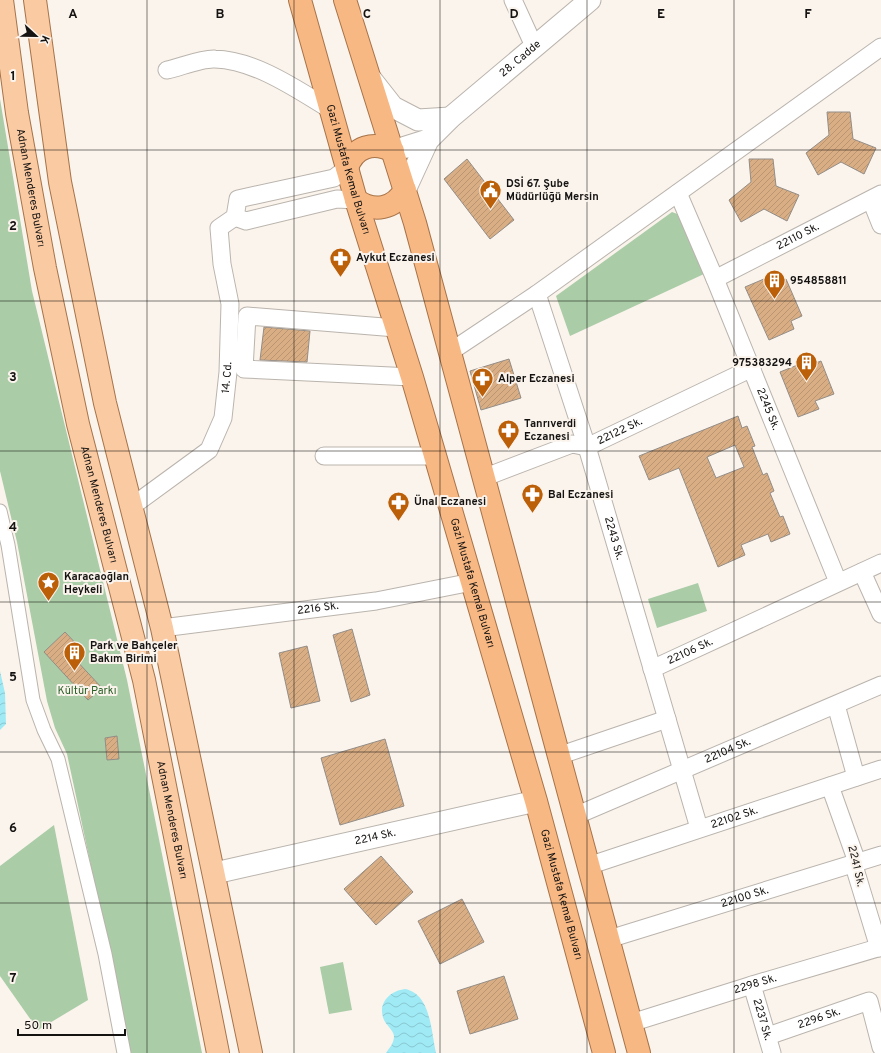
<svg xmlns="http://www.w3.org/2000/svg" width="881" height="1053" font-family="Overpass,sans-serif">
  <defs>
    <pattern id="water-waves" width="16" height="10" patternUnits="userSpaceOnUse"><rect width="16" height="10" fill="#9feaf5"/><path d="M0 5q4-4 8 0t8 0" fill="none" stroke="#88c8d1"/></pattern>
    <pattern id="building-hatch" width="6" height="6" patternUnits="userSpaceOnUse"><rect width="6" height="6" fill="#d9ae84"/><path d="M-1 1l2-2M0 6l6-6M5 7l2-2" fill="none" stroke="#b99571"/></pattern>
  </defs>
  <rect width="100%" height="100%" fill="#fbf4ed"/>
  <g fill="#aacca7">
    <path d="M 0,99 L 32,291 L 127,680 L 202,1053 L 131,1053 L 67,754 L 55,728 L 47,701 L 17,542 L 0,471 Z"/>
    <path d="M 672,212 L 680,215 L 704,274 L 570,336 L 556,296 Z"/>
    <path d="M 698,583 L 707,611 L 657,628 L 648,599 Z"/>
    <path d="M 54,825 L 88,1000 L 38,1030 L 0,976 L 0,866 Z"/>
    <path d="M 343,962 L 352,1010 L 329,1014 L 320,967 Z"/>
  </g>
  <g fill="url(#water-waves)">
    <path d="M 0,671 L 5,693 L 6,724 L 0,730 Z"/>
    <path d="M 405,989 C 431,994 431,1031 436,1053 L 386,1053 C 389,1048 394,1044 394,1036 C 393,1030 387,1026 384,1020 C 377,1004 389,991 405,989 Z"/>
  </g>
  <g fill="url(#building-hatch)" stroke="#938d87" fill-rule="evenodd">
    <path d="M 827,112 L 850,112 L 853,139 L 876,148 L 864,174 L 841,162 L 818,175 L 806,153 L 829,135 Z"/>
    <path d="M 467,159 L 514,220 L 490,239 L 444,179 Z"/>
    <path d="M 749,159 L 773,159 L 776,186 L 799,195 L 787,221 L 764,209 L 741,222 L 729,200 L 751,182 Z"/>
    <path d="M 771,276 L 774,284 L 786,279 L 802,316 L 791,321 L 794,329 L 769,340 L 745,287 Z"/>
    <path d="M 264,327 L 310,331 L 307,362 L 260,360 Z"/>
    <path d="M 509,359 L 521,398 L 481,410 L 470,371 Z"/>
    <path d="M 821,361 L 834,394 L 815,401 L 819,409 L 798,417 L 780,372 L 800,364 L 802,368 Z"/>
    <path d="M 738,416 L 742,428 L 747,426 L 755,446 L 752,447 L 763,475 L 767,473 L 774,491 L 770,493 L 780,517 L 783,516 L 790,534 L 771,542 L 768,534 L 741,545 L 745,555 L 718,567 L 679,468 L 649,480 L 639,456 ZM 735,445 L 744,467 L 716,478 L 707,457 Z"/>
    <path d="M 352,629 L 370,695 L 351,702 L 333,635 Z"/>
    <path d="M 65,632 L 81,649 L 73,657 L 102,688 L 88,700 L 44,652 Z"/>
    <path d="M 307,646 L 320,701 L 291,708 L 279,653 Z"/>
    <path d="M 117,736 L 119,759 L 107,760 L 105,738 Z"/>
    <path d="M 385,739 L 404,806 L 340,825 L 321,758 Z"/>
    <path d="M 381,856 L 413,892 L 376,925 L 344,889 Z"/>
    <path d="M 462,899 L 484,942 L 440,964 L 418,921 Z"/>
    <path d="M 504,976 L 518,1019 L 470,1034 L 457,991 Z"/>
  </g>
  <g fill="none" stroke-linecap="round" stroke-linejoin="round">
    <defs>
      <path id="pedestrian" d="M 0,511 L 8,545 L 33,700 L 44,730 L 58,759 L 105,954 L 124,1053"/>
      <g id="minor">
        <path d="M 513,0 L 534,46"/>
        <path d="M 167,70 C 181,67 202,58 215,59 C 255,60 298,90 331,110"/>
        <path id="s1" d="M 678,193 L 715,279 L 838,582"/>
        <path d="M 871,200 L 881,225"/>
        <path d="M 235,217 L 246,221 L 337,199 L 356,200"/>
        <path id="s2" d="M 715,279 L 881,194"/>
        <path id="s3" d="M 537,294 L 587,447 L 699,828"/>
        <path d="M 396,328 L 247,316 L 244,369 L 412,377"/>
        <path d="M 450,352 L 537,294 L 881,47"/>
        <path d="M 324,456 L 435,456"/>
        <path id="s4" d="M 483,478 L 572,444 L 587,447 L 752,368"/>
        <path id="s5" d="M 131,507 L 209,450 L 223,418 L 228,372 L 230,304 L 222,264 L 219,228 L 235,217 L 238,199 L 334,178 L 347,168"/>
        <path d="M 862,572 L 881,614"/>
        <path id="s6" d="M 162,628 L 376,601 L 472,582"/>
        <path id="s7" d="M 652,669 L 881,563"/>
        <path d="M 836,705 L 856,777"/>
        <path d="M 558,756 L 667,719"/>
        <path d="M 830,786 L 857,862 L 855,869 L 879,948"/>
        <path id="s8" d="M 575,816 L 881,685"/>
        <path id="s9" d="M 588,866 L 881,769"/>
        <path id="s10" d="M 609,939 L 881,855"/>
        <path id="s11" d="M 752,985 L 772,1053"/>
        <path id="s12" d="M 631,1023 L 752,985 L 881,947"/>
        <path id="s13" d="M 768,1036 L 869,1001 L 881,1047"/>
      </g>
      <g id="tertiary">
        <path d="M 371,79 L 393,107 L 418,120 L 450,118"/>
        <path d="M 393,151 L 428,140"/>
        <path id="s14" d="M 405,190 L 428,140 L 450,118 L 590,0"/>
        <path id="s15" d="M 215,873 L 536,801"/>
      </g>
      <g id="primary">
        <path id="s16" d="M 2,0 L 17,113 L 45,268 L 78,424 L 144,680 L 218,1053"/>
        <path d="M 35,0 L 60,182 L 105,403 L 162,628 L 251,1053"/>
      </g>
      <g id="trunk">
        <path id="s17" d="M 300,0 L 356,200 L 412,377 L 536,801 L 604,1053"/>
        <path d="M 345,0 L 415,223 L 639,1053"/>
        <path d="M 347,168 C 354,146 374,141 393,151"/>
        <path d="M 356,200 C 374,213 394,209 405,190"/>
      </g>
    </defs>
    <use href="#pedestrian" stroke="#bab4ad" stroke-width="15"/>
    <use href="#minor" stroke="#bab4ad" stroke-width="19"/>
    <use href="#tertiary" stroke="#bab4ad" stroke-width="23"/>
    <use href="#primary" stroke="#a77348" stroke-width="24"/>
    <use href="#trunk" stroke="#a77348" stroke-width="24"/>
    <use href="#pedestrian" stroke="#fff" stroke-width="13"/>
    <use href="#minor" stroke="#fff" stroke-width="17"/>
    <use href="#tertiary" stroke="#fff" stroke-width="21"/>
    <use href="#primary" stroke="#facaa3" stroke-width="22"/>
    <use href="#trunk" stroke="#f8b884" stroke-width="22"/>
  </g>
  <path fill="none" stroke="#151311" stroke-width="1" stroke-opacity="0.55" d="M 147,0 L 147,1053M 294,0 L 294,1053M 440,0 L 440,1053M 587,0 L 587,1053M 734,0 L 734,1053M 0,150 L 881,150M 0,301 L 881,301M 0,451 L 881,451M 0,602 L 881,602M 0,752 L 881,752M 0,903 L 881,903"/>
  <defs>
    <symbol id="civic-pin" viewBox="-11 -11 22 30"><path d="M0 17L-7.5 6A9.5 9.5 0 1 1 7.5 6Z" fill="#bb5f09" stroke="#fbf4ed"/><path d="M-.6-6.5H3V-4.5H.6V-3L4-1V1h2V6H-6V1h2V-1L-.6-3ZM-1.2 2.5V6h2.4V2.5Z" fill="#fff"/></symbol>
    <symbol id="pharmacy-pin" viewBox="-11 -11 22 30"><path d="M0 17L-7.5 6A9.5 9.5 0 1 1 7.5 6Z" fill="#bb5f09" stroke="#fbf4ed"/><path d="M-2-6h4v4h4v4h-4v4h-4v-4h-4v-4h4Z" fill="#fff"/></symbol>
    <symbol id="building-pin" viewBox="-11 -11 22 30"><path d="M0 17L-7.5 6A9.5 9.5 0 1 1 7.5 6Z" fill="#bb5f09" stroke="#fbf4ed"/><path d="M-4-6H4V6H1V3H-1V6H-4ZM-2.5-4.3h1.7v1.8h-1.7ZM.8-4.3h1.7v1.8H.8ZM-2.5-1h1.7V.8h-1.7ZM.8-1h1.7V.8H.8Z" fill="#fff"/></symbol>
    <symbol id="sight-pin" viewBox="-11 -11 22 30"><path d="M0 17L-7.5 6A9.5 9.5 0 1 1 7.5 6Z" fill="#bb5f09" stroke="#fbf4ed"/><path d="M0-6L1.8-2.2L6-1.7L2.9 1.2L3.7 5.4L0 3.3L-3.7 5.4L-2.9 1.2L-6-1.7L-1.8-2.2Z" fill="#fff"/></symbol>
  </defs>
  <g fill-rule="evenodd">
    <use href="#civic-pin" x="478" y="178" width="25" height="34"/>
    <use href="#pharmacy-pin" x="328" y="246" width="25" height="34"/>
    <use href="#building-pin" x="762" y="268" width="25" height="34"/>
    <use href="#building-pin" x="794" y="350" width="25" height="34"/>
    <use href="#pharmacy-pin" x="470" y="366" width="25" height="34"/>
    <use href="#pharmacy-pin" x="496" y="418" width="25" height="34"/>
    <use href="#pharmacy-pin" x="520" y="482" width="25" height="34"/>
    <use href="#pharmacy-pin" x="386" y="490" width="25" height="34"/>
    <use href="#sight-pin" x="36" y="570" width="25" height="34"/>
    <use href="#building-pin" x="62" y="640" width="25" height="34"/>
  </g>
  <g text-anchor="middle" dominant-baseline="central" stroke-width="4" stroke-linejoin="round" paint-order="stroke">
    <g font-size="11" fill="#151311" stroke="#fbf4ed">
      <text stroke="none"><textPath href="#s14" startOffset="178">28. Cadde</textPath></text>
      <text stroke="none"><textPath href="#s17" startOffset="176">Gazi Mustafa Kemal Bulvarı</textPath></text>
      <text stroke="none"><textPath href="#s16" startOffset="190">Adnan Menderes Bulvarı</textPath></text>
      <text stroke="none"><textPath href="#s2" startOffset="93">22110 Sk.</textPath></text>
      <text stroke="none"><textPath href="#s5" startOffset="172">14. Cd.</textPath></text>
      <text stroke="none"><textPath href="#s1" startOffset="234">2245 Sk.</textPath></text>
      <text stroke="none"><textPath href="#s4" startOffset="147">22122 Sk.</textPath></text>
      <text stroke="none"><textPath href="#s16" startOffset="514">Adnan Menderes Bulvarı</textPath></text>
      <text stroke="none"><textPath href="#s3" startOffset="256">2243 Sk.</textPath></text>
      <text stroke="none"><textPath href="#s17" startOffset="608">Gazi Mustafa Kemal Bulvarı</textPath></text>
      <text stroke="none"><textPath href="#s6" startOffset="157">2216 Sk.</textPath></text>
      <text stroke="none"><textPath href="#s7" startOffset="42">22106 Sk.</textPath></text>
      <text stroke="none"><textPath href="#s8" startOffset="166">22104 Sk.</textPath></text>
      <text stroke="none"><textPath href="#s9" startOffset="154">22102 Sk.</textPath></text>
      <text stroke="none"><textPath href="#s16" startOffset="838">Adnan Menderes Bulvarı</textPath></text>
      <text stroke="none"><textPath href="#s15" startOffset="164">2214 Sk.</textPath></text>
      <text transform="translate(856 866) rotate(77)">2241 Sk.</text>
      <text stroke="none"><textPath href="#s17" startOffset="932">Gazi Mustafa Kemal Bulvarı</textPath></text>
      <text stroke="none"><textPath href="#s10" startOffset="142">22100 Sk.</textPath></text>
      <text stroke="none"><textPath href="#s12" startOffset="130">2298 Sk.</textPath></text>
      <text stroke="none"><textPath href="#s13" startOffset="54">2296 Sk.</textPath></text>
      <text stroke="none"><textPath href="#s11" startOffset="36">2237 Sk.</textPath></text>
    </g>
    <g font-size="11" font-weight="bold" fill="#151311" stroke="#fbf4ed" text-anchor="start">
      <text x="506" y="184">DSİ 67. Şube<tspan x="506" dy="13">Müdürlüğü Mersin</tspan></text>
      <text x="356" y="258">Aykut Eczanesi</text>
      <text x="790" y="281">954858811</text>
      <text x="792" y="363" text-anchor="end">975383294</text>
      <text x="498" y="379">Alper Eczanesi</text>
      <text x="524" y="424">Tanrıverdi<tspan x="524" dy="13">Eczanesi</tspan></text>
      <text x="548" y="495">Bal Eczanesi</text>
      <text x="414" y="502">Ünal Eczanesi</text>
      <text x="64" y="577">Karacaoğlan<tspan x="64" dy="13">Heykeli</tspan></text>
      <text x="90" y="646">Park ve Bahçeler<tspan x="90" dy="13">Bakım Birimi</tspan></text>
    </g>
    <g font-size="11" fill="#275e26" stroke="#fbf4ed">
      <text x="87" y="691">Kültür Parkı</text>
    </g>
  </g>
  <g font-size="13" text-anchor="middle" font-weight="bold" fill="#151311" stroke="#fbf4ed" stroke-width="4" stroke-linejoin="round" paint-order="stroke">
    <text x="73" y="18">A</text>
    <text x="220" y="18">B</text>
    <text x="367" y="18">C</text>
    <text x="514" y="18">D</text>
    <text x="661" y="18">E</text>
    <text x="808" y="18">F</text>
    <text x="13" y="80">1</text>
    <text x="13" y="230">2</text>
    <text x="13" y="381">3</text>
    <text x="13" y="531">4</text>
    <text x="13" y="681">5</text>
    <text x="13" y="832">6</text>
    <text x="13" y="982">7</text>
  </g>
  <g transform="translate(36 36) rotate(112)" stroke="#fbf4ed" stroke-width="3" paint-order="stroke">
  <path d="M0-3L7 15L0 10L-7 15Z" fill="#151311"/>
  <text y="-6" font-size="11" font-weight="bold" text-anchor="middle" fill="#151311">K</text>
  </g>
  <path d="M18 1029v6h107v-6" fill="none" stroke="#151311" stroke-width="2"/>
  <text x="24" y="1029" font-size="12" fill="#151311" stroke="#fbf4ed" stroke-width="3" paint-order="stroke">50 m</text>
</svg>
